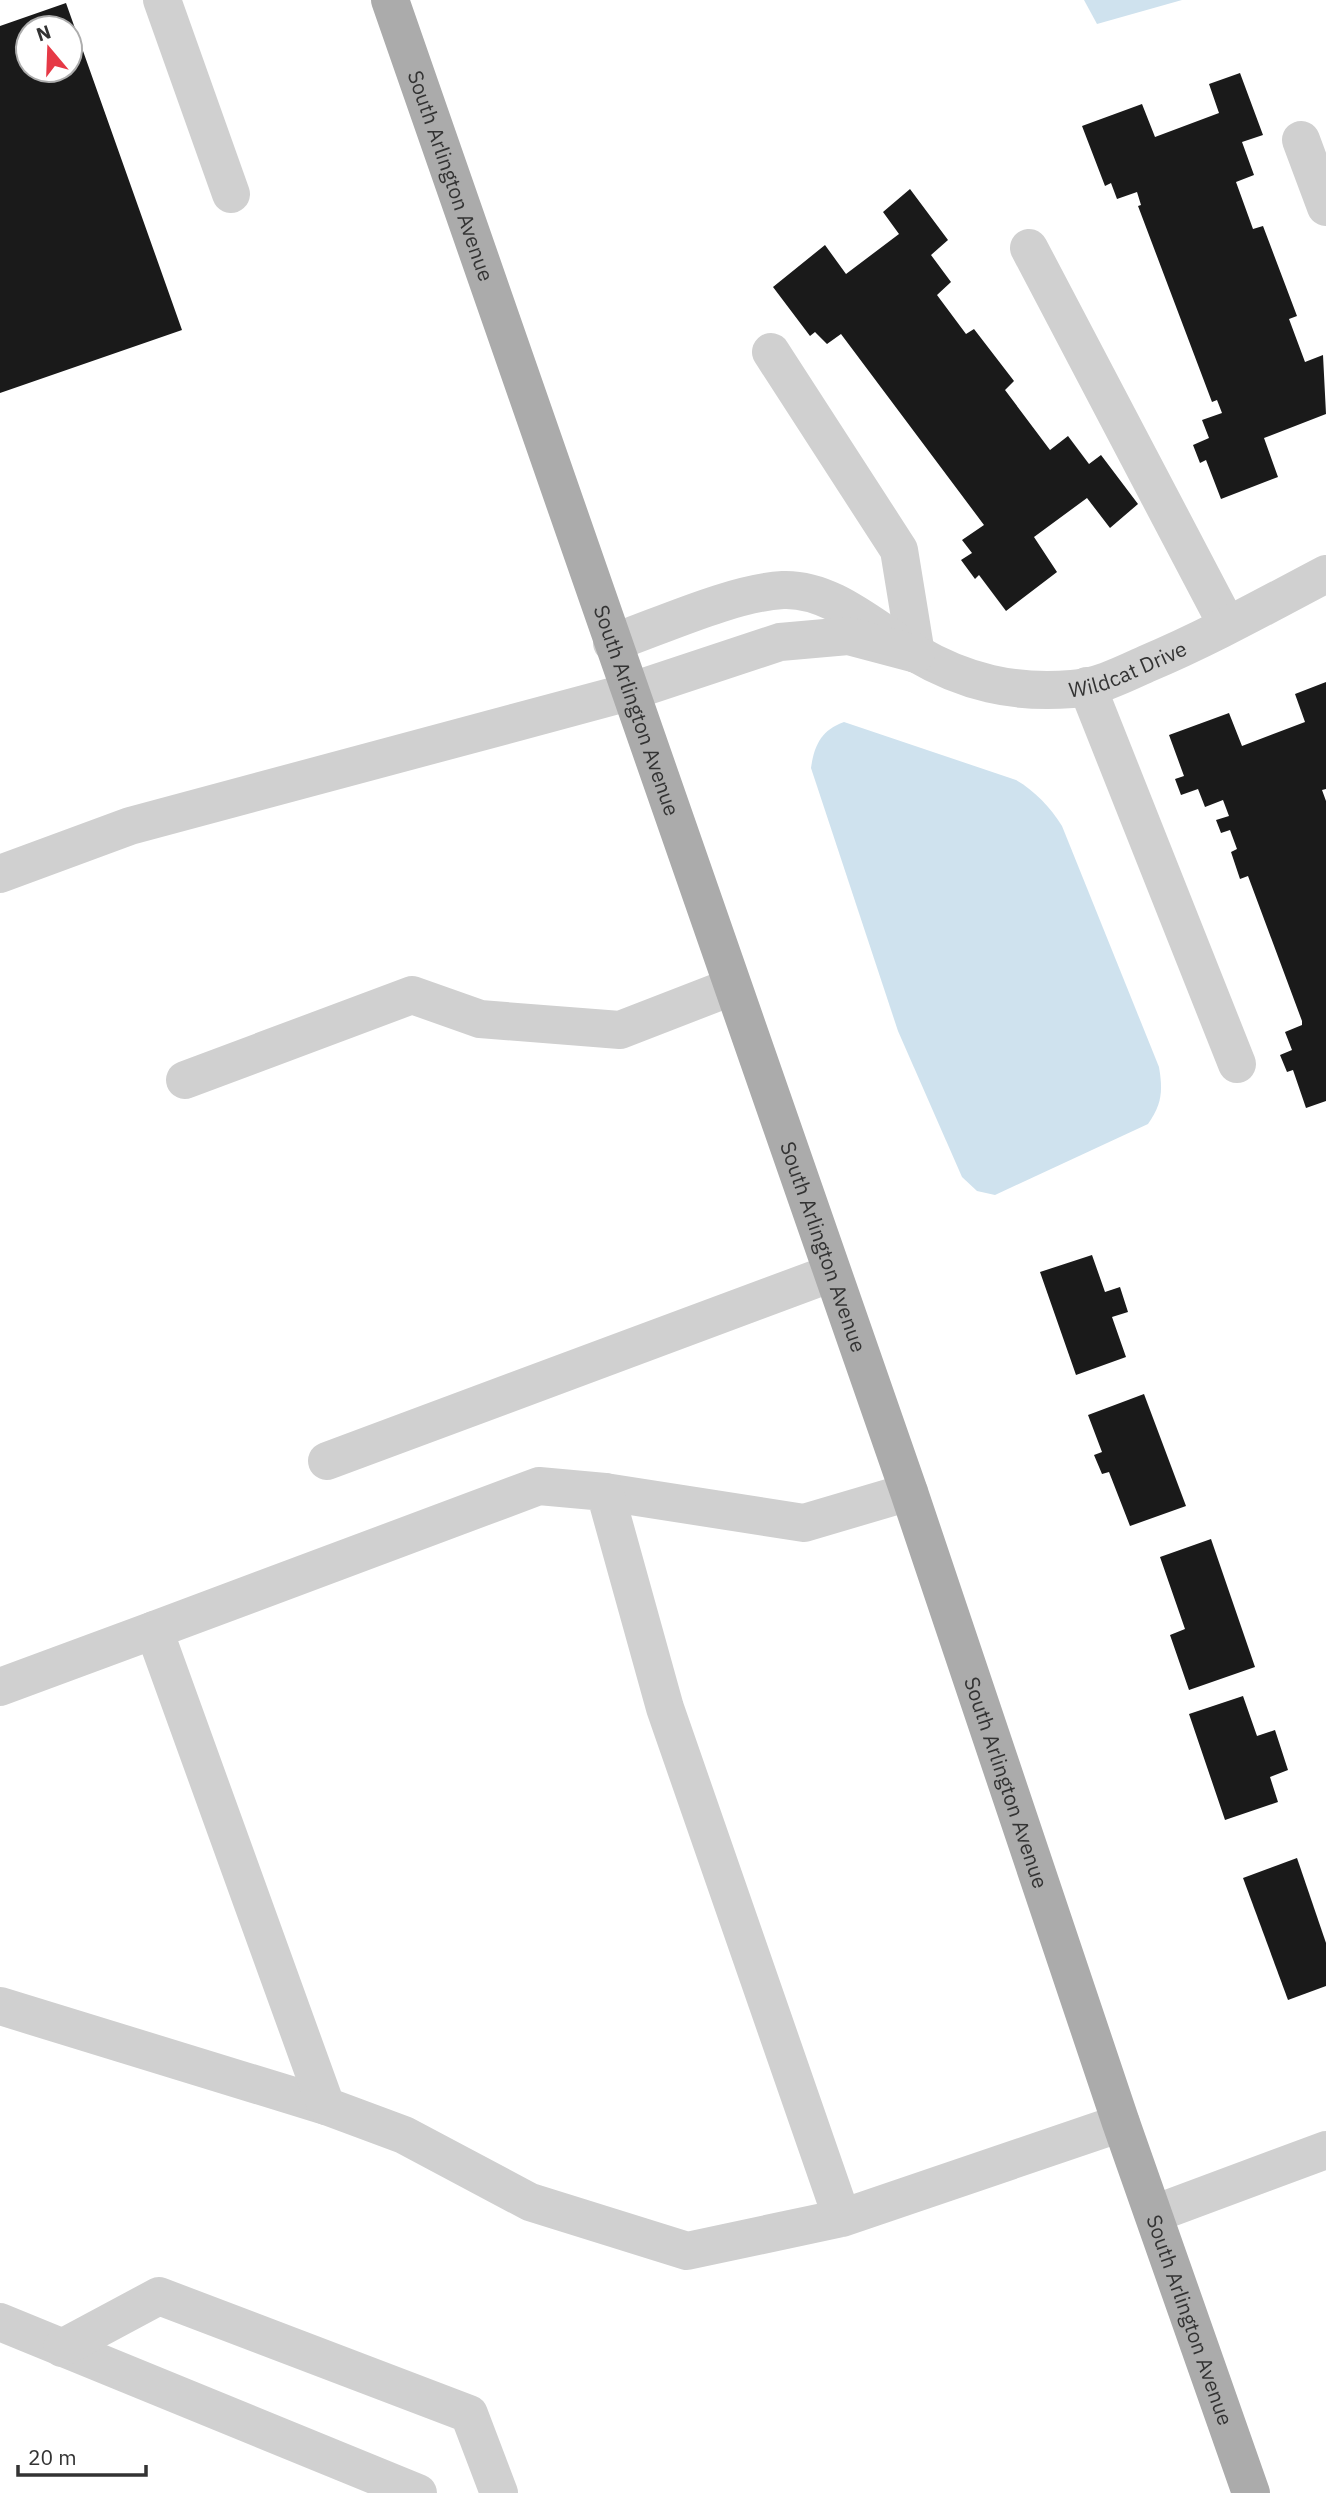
<svg xmlns="http://www.w3.org/2000/svg" width="1326" height="2493" font-family="'IBM Plex Sans',sans-serif">
  <rect width="100%" height="100%" fill="#fff"/>
  <g fill="#cfe2ee">
    <path d="M 1084,0 L 1182,0 L 1097,24 Z"/>
    <path d="M 844,722 L 1016,780 C 1035,791 1050,807 1062,826 L 1159,1067 C 1163,1091 1162,1104 1148,1124 L 995,1195 L 977,1191 L 962,1177 L 898,1031 L 811,768 C 814,746 821,730 844,722 Z"/>
  </g>
  <g fill="#1a1a1a" fill-rule="evenodd">
    <path d="M 66,3 L 182,330 L 0,393 L 0,26 ZM 28,28 L 70,28 L 70,70 L 28,70 Z"/>
    <path d="M 1240,73 L 1263,135 L 1242,142 L 1254,175 L 1236,182 L 1253,229 L 1263,226 L 1297,316 L 1289,319 L 1305,362 L 1323,355 L 1326,414 L 1264,438 L 1278,477 L 1221,499 L 1206,460 L 1200,463 L 1193,445 L 1209,438 L 1202,420 L 1222,413 L 1217,400 L 1212,402 L 1138,206 L 1141,205 L 1137,192 L 1117,199 L 1111,183 L 1105,186 L 1082,126 L 1142,104 L 1155,137 L 1219,113 L 1209,84 Z"/>
    <path d="M 910,189 L 948,240 L 931,255 L 951,282 L 937,295 L 966,334 L 974,329 L 1014,381 L 1005,390 L 1050,450 L 1068,436 L 1089,464 L 1101,455 L 1138,504 L 1110,528 L 1087,498 L 1034,537 L 1057,572 L 1006,611 L 979,575 L 975,579 L 961,560 L 972,553 L 962,540 L 984,525 L 841,334 L 827,344 L 815,332 L 810,336 L 773,287 L 825,245 L 846,274 L 899,234 L 883,212 Z"/>
    <path d="M 1326,682 L 1326,789 L 1322,790 L 1326,801 L 1326,1101 L 1306,1108 L 1293,1070 L 1287,1072 L 1280,1055 L 1292,1050 L 1285,1032 L 1302,1025 L 1302,1021 L 1248,876 L 1240,879 L 1231,852 L 1237,849 L 1230,830 L 1221,833 L 1216,820 L 1229,816 L 1223,800 L 1205,807 L 1198,789 L 1181,795 L 1175,779 L 1184,776 L 1169,735 L 1229,713 L 1242,746 L 1305,722 L 1295,694 Z"/>
    <path d="M 1092,1255 L 1105,1292 L 1120,1287 L 1128,1312 L 1112,1317 L 1126,1357 L 1076,1375 L 1040,1272 Z"/>
    <path d="M 1144,1394 L 1186,1506 L 1130,1526 L 1109,1472 L 1102,1474 L 1094,1455 L 1102,1452 L 1088,1415 Z"/>
    <path d="M 1211,1539 L 1255,1667 L 1189,1690 L 1170,1635 L 1185,1629 L 1160,1557 Z"/>
    <path d="M 1243,1696 L 1257,1736 L 1275,1730 L 1288,1770 L 1270,1777 L 1278,1802 L 1225,1820 L 1189,1714 Z"/>
    <path d="M 1297,1858 L 1326,1943 L 1326,1986 L 1288,2000 L 1243,1878 Z"/>
  </g>
  <g fill="none" stroke-linecap="round" stroke-linejoin="round">
    <g stroke="#d0d0d0" stroke-width="38">
      <path d="M 162,0 L 231,194"/>
      <path d="M 1301,140 L 1326,207"/>
      <path d="M 1029,248 L 1227,625"/>
      <path d="M 771,352 L 899,550 L 916,654"/>
      <path id="s1" d="M 612,643 C 661,626 732,593 783,590 C 832,588 875,630 915,653 C 964,682 1014,694 1072,689 C 1098,687 1122,675 1146,664 C 1208,638 1267,605 1326,574"/>
      <path d="M 1087,686 L 1237,1064"/>
      <path d="M 0,874 L 130,826 L 629,692 L 780,642 L 848,636 L 916,654"/>
      <path d="M 185,1080 L 412,995 L 480,1019 L 620,1030 L 731,987"/>
      <path d="M 327,1461 L 832,1273"/>
      <path d="M 605,1492 L 804,1523 L 909,1492"/>
      <path d="M 0,1687 L 154,1630"/>
      <path d="M 0,2006 L 326,2106"/>
      <path d="M 1154,2214 L 1326,2150"/>
      <path d="M 842,2218 L 687,2251 L 530,2202 L 404,2135 L 326,2106 L 154,1630 L 539,1486 L 605,1492 L 665,1708 L 842,2218 L 1121,2123"/>
      <path d="M 0,2322 L 418,2493"/>
      <path d="M 62,2348 L 159,2296 L 469,2414 L 499,2493"/>
    </g>
    <path stroke="#ababab" stroke-width="38" id="s2" d="M 390,0 L 909,1492 L 1121,2123 L 1251,2493"/>
  </g>
  <g text-anchor="middle" dominant-baseline="central" stroke-width="7" stroke-linejoin="round" paint-order="stroke">
    <g font-size="21" fill="#333" stroke="#fff">
      <text stroke="none"><textPath href="#s2" startOffset="186">South Arlington Avenue</textPath></text>
      <text stroke="none"><textPath href="#s1" startOffset="551">Wildcat Drive</textPath></text>
      <text stroke="none"><textPath href="#s2" startOffset="752">South Arlington Avenue</textPath></text>
      <text stroke="none"><textPath href="#s2" startOffset="1320">South Arlington Avenue</textPath></text>
      <text stroke="none"><textPath href="#s2" startOffset="1886">South Arlington Avenue</textPath></text>
      <text stroke="none"><textPath href="#s2" startOffset="2454">South Arlington Avenue</textPath></text>
    </g>
  </g>
  <g transform="translate(49 49) rotate(341)"><circle r="33" fill="#ffffff" stroke="#adadad" stroke-width="2"/>
  <path d="M0-5L12 26L0 18L-12 26Z" fill="#e63946"/>
  <text y="-10" font-size="19" font-weight="bold" text-anchor="middle" fill="#333333">N</text>
  </g>
  <path d="M18 2465v10h128v-10" fill="none" stroke="#333333" stroke-width="3.5"/>
  <text x="28" y="2465" font-size="21" fill="#333333" stroke="#ffffff" stroke-width="5" paint-order="stroke">20 m</text>
</svg>
